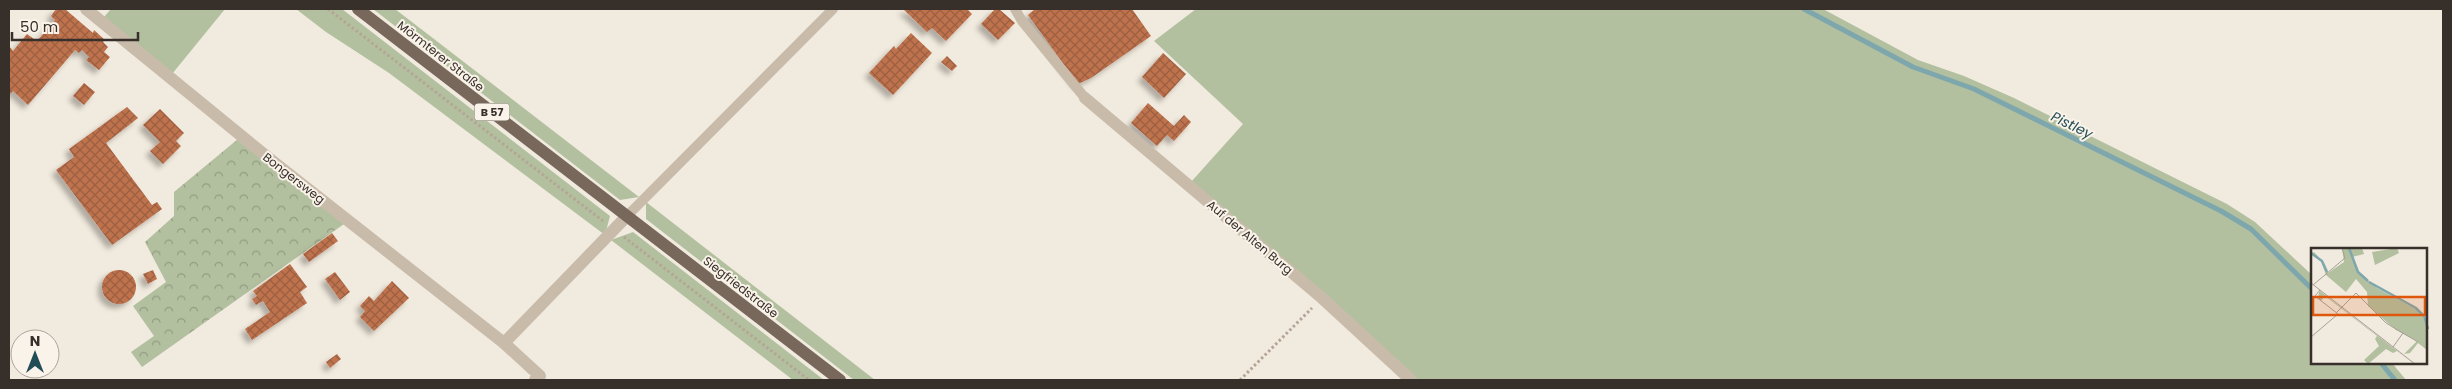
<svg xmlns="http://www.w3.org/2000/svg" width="2452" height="389" font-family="Poppins,sans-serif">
  <defs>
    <pattern id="forest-crowns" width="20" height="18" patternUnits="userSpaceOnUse" patternTransform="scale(1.25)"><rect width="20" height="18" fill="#b2c09f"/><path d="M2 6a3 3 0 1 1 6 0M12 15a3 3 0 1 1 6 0" fill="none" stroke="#929c82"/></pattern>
    <pattern id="building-cross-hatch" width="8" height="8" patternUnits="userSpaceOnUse" patternTransform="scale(1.25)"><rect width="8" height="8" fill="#bf734e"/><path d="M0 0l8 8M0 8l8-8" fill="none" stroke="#9c5f41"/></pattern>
    <filter id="shadow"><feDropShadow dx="-4.5" dy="4.5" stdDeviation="2.5" flood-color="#0004"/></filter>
  </defs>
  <rect width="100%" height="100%" fill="#f1eade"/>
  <g fill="#b2c09f">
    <path d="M 111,9 L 225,9 L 172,74 L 104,17 Z"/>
    <path d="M 296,9 L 342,9 L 610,216 L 605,235 L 389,73 L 326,32 Z"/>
    <path d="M 373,9 L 395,9 L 639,197 L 620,200 Z"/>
    <path d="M 1196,9 L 1823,9 L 1918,60 L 1964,76 L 2014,98 L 2227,204 L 2255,222 L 2312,275 L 2312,363 L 2392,363 L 2406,380 L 1418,380 L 1320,291 L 1191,182 L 1243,124 L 1154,41 Z"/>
    <path d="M 646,202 L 875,380 L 854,380 L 646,219 Z"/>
    <path d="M 633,232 L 824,380 L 793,380 L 611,240 Z"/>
  </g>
  <path fill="url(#forest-crowns)" d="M 238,139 L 344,224 L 142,367 L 131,352 L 154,336 L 133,306 L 166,282 L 145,242 L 174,216 L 174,192 Z"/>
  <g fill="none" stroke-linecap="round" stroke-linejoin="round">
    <g stroke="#7ea7ad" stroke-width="5">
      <path d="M 1804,9 L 1913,67 L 1974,89 L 2221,211 L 2251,229 L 2312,289"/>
      <path d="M 2381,363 L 2395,380"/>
    </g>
  </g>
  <g fill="url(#building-cross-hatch)" filter="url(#shadow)">
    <path d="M 56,9 L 65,9 L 93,33 L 94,30 L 105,40 L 103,42 L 108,47 L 104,52 L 110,57 L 99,70 L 86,60 L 89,57 L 82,50 L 79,53 L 75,50 L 28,105 L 13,91 L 9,95 L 9,46 L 13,51 L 27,34 L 37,41 L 55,20 L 51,16 Z"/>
    <path d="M 903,9 L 967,9 L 972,14 L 946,41 L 932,28 L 927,32 Z"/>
    <path d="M 995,9 L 999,9 L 1015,23 L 998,40 L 981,24 Z"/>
    <path d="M 1035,9 L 1132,9 L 1151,36 L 1091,78 L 1078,84 L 1028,15 Z"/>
    <path d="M 911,33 L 932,53 L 893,95 L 869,73 L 894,46 L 896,49 Z"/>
    <path d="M 1163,53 L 1186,74 L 1164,98 L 1142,77 Z"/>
    <path d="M 947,56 L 957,66 L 952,71 L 941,62 Z"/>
    <path d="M 84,83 L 95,92 L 84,105 L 73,96 Z"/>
    <path d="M 1148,103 L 1174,126 L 1184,115 L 1191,122 L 1174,141 L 1167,135 L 1157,146 L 1131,123 Z"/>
    <path d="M 127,107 L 138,118 L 106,143 L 152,205 L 157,202 L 162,209 L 112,245 L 56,170 L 74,157 L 69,149 Z"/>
    <path d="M 160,109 L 184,133 L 176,141 L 181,146 L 163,164 L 150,151 L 160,142 L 143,125 Z"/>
    <path d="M 332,233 L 338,241 L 309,262 L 303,254 Z"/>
    <path d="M 290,264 L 307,287 L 300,292 L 307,303 L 252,340 L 245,329 L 270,312 L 263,301 L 256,305 L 252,299 L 257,296 L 253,291 Z"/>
    <path d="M 153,270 L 157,279 L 148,284 L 143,274 Z"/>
    <circle cx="119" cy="287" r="17"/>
    <path d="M 335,272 L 350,292 L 340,300 L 325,279 Z"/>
    <path d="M 392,281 L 409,298 L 374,331 L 360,317 L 365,311 L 360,306 L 369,296 L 374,301 Z"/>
    <path d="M 337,354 L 341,359 L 330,368 L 326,362 Z"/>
  </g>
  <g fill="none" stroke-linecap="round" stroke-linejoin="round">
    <g stroke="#b5a595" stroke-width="3" stroke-dasharray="2.5 2.5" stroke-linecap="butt">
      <path d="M 328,9 L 603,221"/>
      <path d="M 624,237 L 809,380"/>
      <path d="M 1240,380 L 1312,308"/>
    </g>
    <g stroke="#c9bbaa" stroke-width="10">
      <path d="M 1015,9 L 1022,21 L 1085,98"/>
      <path d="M 627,216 L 833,9"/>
    </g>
    <g stroke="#c9bbaa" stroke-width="12">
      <path d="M 86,9 L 271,160 L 504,343 L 540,376 L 535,380"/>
      <path d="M 1085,98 L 1322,298 L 1411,380"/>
      <path d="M 504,343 L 627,216"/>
    </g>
    <path stroke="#78675b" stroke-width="12" d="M 358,9 L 840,380"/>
  </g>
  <g text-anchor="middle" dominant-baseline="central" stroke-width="4" stroke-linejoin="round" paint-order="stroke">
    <rect fill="#f9f3ea" stroke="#716a63" stroke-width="1" x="474.5" y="103.5" width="35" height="17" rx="4"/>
    <g font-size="11" font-weight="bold" fill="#372f29">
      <text x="492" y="112">B 57</text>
    </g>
    <g font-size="12" fill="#372f29" stroke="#f9f3ea">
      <text transform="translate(441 56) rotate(38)">Mörmterer Straße</text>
      <text transform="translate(294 178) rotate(38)">Bongersweg</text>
      <text transform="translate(1250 237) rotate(40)">Auf der Alten Burg</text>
      <text transform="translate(741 287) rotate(38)">Siegfriedstraße</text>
    </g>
    <g font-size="14" font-style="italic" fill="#214e56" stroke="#f9f3ea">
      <text transform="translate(2072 125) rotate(26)">Pistley</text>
    </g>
  </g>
  <g transform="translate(2311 248)">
    <rect width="116" height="116" fill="#f1eade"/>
    <path d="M 31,0 L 51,0 L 53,6 L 41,9 L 48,24 L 66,40 L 110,64 L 116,79 L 116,102 L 107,95 L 99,105 L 93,106 L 106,93 L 85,82 L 57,58 L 56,44 L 45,31 L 35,44 L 15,27 L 10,13 L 0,6 L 3,4 L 11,13 L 17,25 L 33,14 ZM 86,0 L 88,5 L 64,17 L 61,4 ZM 8,44 L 9,43 L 103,116 L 86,103 L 82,105 L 75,101 L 57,116 L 53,112 L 68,98 L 64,91 L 66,88 L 14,48 L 10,53 L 7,50 Z" fill="#b2c09f"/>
    <path fill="none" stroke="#7ea7ad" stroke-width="2.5" d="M 38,0 L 47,24 L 57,33M 0,5 L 11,13 L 16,24M 58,34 L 105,60 L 113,68 L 117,81"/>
    <path fill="none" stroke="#a79f96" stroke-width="1" d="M 0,35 L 104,116M 2,37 L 34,10 L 31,0M 25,65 L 45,45 L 75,75 L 107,94M 0,89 L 27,66 L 4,48 L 9,42M 82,99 L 92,85"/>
    <path fill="#df570d" fill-opacity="0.15" stroke="#df570d" stroke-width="2.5" d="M 2,49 L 114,49 L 114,67 L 2,67 Z"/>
    <rect width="116" height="116" fill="none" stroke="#372f29" stroke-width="2.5"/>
  </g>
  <rect width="2452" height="389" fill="none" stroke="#372f29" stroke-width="20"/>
  <g transform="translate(35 354)"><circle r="24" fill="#f9f3ea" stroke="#aba59d"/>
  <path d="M0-4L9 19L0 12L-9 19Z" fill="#214e56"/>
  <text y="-8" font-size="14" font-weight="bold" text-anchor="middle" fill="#372f29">N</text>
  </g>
  <path d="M12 32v8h126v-8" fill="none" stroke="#372f29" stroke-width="2.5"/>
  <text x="20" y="32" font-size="15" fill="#372f29" stroke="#f9f3ea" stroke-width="4" paint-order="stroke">50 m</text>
</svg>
